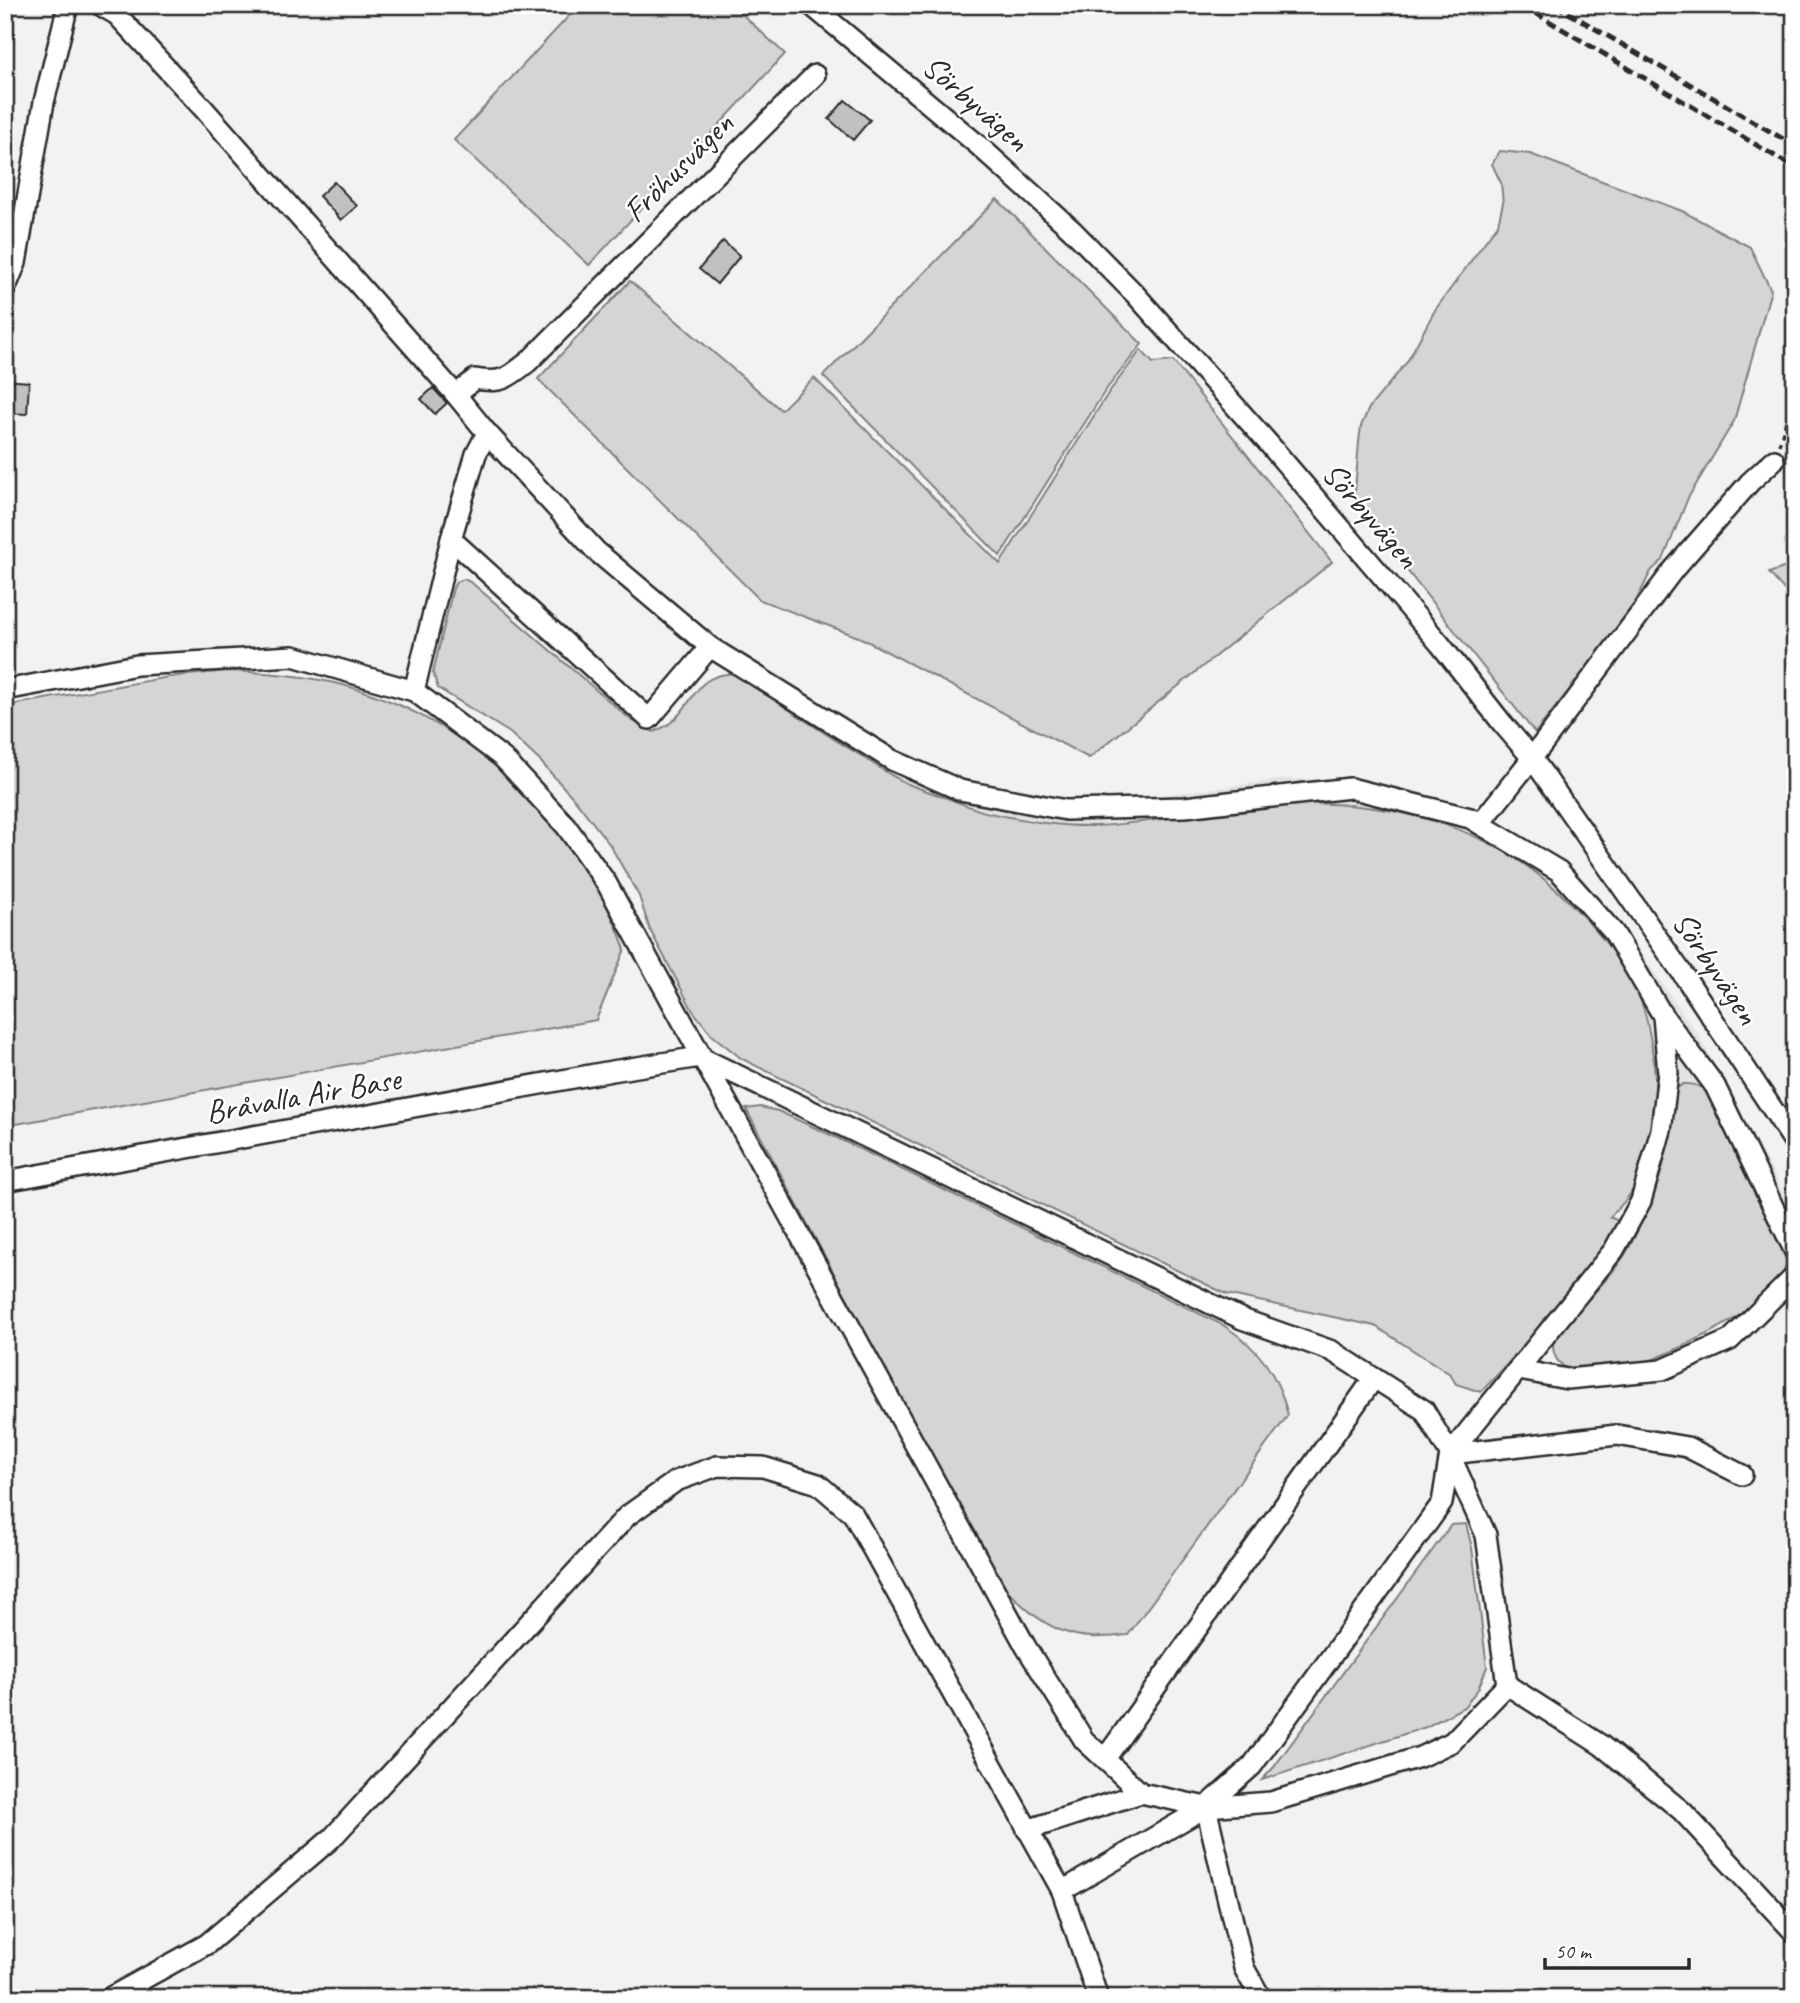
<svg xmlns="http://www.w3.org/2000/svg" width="1800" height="2003" font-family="Caveat,sans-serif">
  <rect width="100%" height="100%" fill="#f2f2f2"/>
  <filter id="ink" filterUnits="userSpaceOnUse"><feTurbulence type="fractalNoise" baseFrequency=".0143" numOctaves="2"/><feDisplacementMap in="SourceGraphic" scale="14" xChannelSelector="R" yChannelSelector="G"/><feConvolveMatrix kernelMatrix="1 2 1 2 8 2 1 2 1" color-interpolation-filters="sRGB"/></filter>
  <g filter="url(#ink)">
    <path fill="#e3e3e3" d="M 831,709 L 896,751 L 952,776 L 1037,798 L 1080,800 L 1140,798 L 1284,779 L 1348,780 L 1394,786 L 1440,798 L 1476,811 L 1546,852 L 1577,874 L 1601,899 L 1627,933 L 1699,1036 L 1775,1176 L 1795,1220 L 1795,1292 L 1787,1294 L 1780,1278 L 1787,1266 L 1788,1253 L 1683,1084 L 1676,1089 L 1655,1079 L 1652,1042 L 1645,1013 L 1634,984 L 1620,962 L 1598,931 L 1564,896 L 1503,851 L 1469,833 L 1420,815 L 1177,819 L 1094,826 L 1056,824 L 984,812 L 906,783 L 822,732 Z"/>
    <g fill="#d5d5d5" stroke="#808080" stroke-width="2">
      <path d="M 579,5 L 732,5 L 785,54 L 589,265 L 454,140 Z"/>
      <path d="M 1500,151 L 1530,154 L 1682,211 L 1750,247 L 1771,290 L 1734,421 L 1688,498 L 1663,560 L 1651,571 L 1628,617 L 1535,733 L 1354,503 L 1359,442 L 1361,426 L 1369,408 L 1407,362 L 1435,310 L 1498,224 L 1503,203 L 1501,183 L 1492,164 Z"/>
      <path d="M 997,199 L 1142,344 L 1105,391 L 1000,556 L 823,376 Z"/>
      <path d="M 630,281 L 781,410 L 814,378 L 1000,564 L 1109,392 L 1141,350 L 1153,363 L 1173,361 L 1332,562 L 1089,758 L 861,638 L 760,600 L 538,379 Z"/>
      <path d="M 1795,564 L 1795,602 L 1769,573 Z"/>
      <path d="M 464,579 L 472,583 L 631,720 L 654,732 C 659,729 665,727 669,724 C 698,702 691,674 738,673 C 778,703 820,731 863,757 C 877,766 891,776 906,783 C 919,789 934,793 947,798 C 961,803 975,810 989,813 C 1023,820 1059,827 1095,826 C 1153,824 1211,809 1269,805 C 1382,797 1494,822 1574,907 C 1605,939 1638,977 1647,1022 C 1659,1074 1661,1140 1634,1188 C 1628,1199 1619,1208 1610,1217 L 1622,1223 C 1580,1284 1532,1338 1481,1392 L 1456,1384 L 1450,1374 L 1375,1326 L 1226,1294 L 742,1059 L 712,1035 L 693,1011 L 650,930 L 639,896 L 610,845 L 576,801 L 540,761 L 510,733 L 438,688 L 433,673 L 453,588 L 456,582 Z"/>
      <path d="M 227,671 C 270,672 313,676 354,688 C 475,724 584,830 625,949 L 596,1020 L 5,1126 L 5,706 L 169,677 Z"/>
      <path d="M 1683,1084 C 1697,1083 1704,1088 1713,1098 L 1788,1253 C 1787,1262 1786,1271 1780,1278 C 1772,1289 1757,1303 1746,1311 C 1719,1330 1651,1364 1620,1370 C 1595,1375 1552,1378 1553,1343 C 1576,1307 1613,1280 1632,1242 C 1648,1210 1663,1177 1668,1141 C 1671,1124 1670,1106 1676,1089 Z"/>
      <path d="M 760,1107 L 778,1111 L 835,1137 L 1223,1325 C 1259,1348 1278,1374 1288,1415 L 1128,1635 C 1116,1636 1102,1638 1090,1637 C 1050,1635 1020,1606 996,1577 L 746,1109 Z"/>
      <path d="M 1466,1524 L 1472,1548 L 1487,1667 L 1478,1689 L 1464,1707 L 1426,1727 L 1262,1780 L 1274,1767 L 1451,1525 Z"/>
    </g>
    <g fill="#c1c1c1" stroke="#2b2b2b" stroke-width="2">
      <path d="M 845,100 L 870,120 L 853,140 L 829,119 Z"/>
      <path d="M 334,182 L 357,206 L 341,220 L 319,196 Z"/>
      <path d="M 723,241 L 740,256 L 717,284 L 699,269 Z"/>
      <path d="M 5,380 L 29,382 L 27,414 L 5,413 Z"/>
      <path d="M 433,388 L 447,403 L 435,414 L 421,399 Z"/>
    </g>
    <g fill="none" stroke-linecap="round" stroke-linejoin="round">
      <defs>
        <g id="minor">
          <path d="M 100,5 L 117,15 L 203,108 L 456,395 L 487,433 L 476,454 L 451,539 L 414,691"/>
          <path d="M 811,5 L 978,145 L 1072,230 L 1135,294 L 1269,444 L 1440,644 L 1502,723 L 1532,758 L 1689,983 L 1795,1143"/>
          <path d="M 5,289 L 16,263 L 44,102 L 68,5"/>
          <path d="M 456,395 L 475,379 C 501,384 508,378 528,362 L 815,75"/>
          <path d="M 487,433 L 596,551 L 710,647 L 892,760 L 960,790 L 1066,810 L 1185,807 L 1350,788 L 1470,818 L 1559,871 L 1614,933 L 1663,1016 L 1668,1073 L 1661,1130 L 1641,1201 L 1614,1250 L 1450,1454"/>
          <path d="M 451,539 L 649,719 L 710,647"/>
          <path d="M 5,690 L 137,665 L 293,656 L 414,691 L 503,758 L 566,826 L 607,884 L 1026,1647 L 1084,1740 L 1141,1793 L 1206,1807 L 1252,1766 L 1442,1503 L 1450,1454 L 1424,1410 L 1332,1351 L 1242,1319 L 700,1057 L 612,1071 L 5,1181"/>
          <path d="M 1480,824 L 1532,758 L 1674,569 L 1750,482 L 1774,460"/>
          <path d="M 1664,1017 L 1715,1086 L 1795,1252"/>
          <path d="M 1519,1370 L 1567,1379 L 1662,1370 L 1730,1340 L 1795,1276"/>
          <path d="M 1450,1454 L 1617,1435 L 1687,1447 L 1742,1475"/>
          <path d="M 1507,1685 L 1601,1745 L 1682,1811 L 1795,1933"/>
          <path d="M 1105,1759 L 1374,1378"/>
          <path d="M 1206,1807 L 1244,1968 L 1261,1998"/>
          <path d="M 1027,1830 L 1141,1793"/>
          <path d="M 1062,1891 L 1206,1807 L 1271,1802 L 1420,1757 L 1452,1742 L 1507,1685 L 1486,1535 L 1450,1455"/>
          <path d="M 109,1998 L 207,1944 L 332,1838 L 627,1516 L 676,1481 L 717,1466 L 763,1467 L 818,1484 L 853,1514 L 1062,1891 L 1098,1998"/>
        </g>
      </defs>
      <use href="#minor" stroke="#2b2b2b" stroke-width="24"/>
      <path stroke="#2b2b2b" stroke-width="3.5" stroke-dasharray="5 5" stroke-linecap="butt" d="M 1779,445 L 1795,390"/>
      <use href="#minor" stroke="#fff" stroke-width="19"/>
      <g stroke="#2b2b2b" stroke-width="5" stroke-dasharray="10 5" stroke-linecap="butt">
        <path d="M 1522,5 L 1795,168"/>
        <path d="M 1555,5 L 1795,146"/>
      </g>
    </g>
  </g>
  <g text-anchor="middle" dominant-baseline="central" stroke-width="5" stroke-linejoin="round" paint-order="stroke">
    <g font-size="33" fill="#2b2b2b" stroke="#fff">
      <text transform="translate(976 103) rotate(41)">Sörbyvägen</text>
      <text transform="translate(678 167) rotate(-45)">Fröhusvägen</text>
      <text transform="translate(1371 515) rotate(49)">Sörbyvägen</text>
      <text transform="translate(1716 968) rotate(56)">Sörbyvägen</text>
      <text transform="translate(303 1095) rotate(-10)">Bråvalla Air Base</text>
    </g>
  </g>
  <rect width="1800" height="2003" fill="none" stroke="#fff" stroke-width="28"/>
  <rect x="14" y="14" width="1772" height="1975" fill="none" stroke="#2b2b2b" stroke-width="2.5" filter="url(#ink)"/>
  <path d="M1545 1958v10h144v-10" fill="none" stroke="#2b2b2b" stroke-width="3.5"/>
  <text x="1555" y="1958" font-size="21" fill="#2b2b2b" stroke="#ffffff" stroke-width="5" paint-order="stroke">50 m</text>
</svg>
